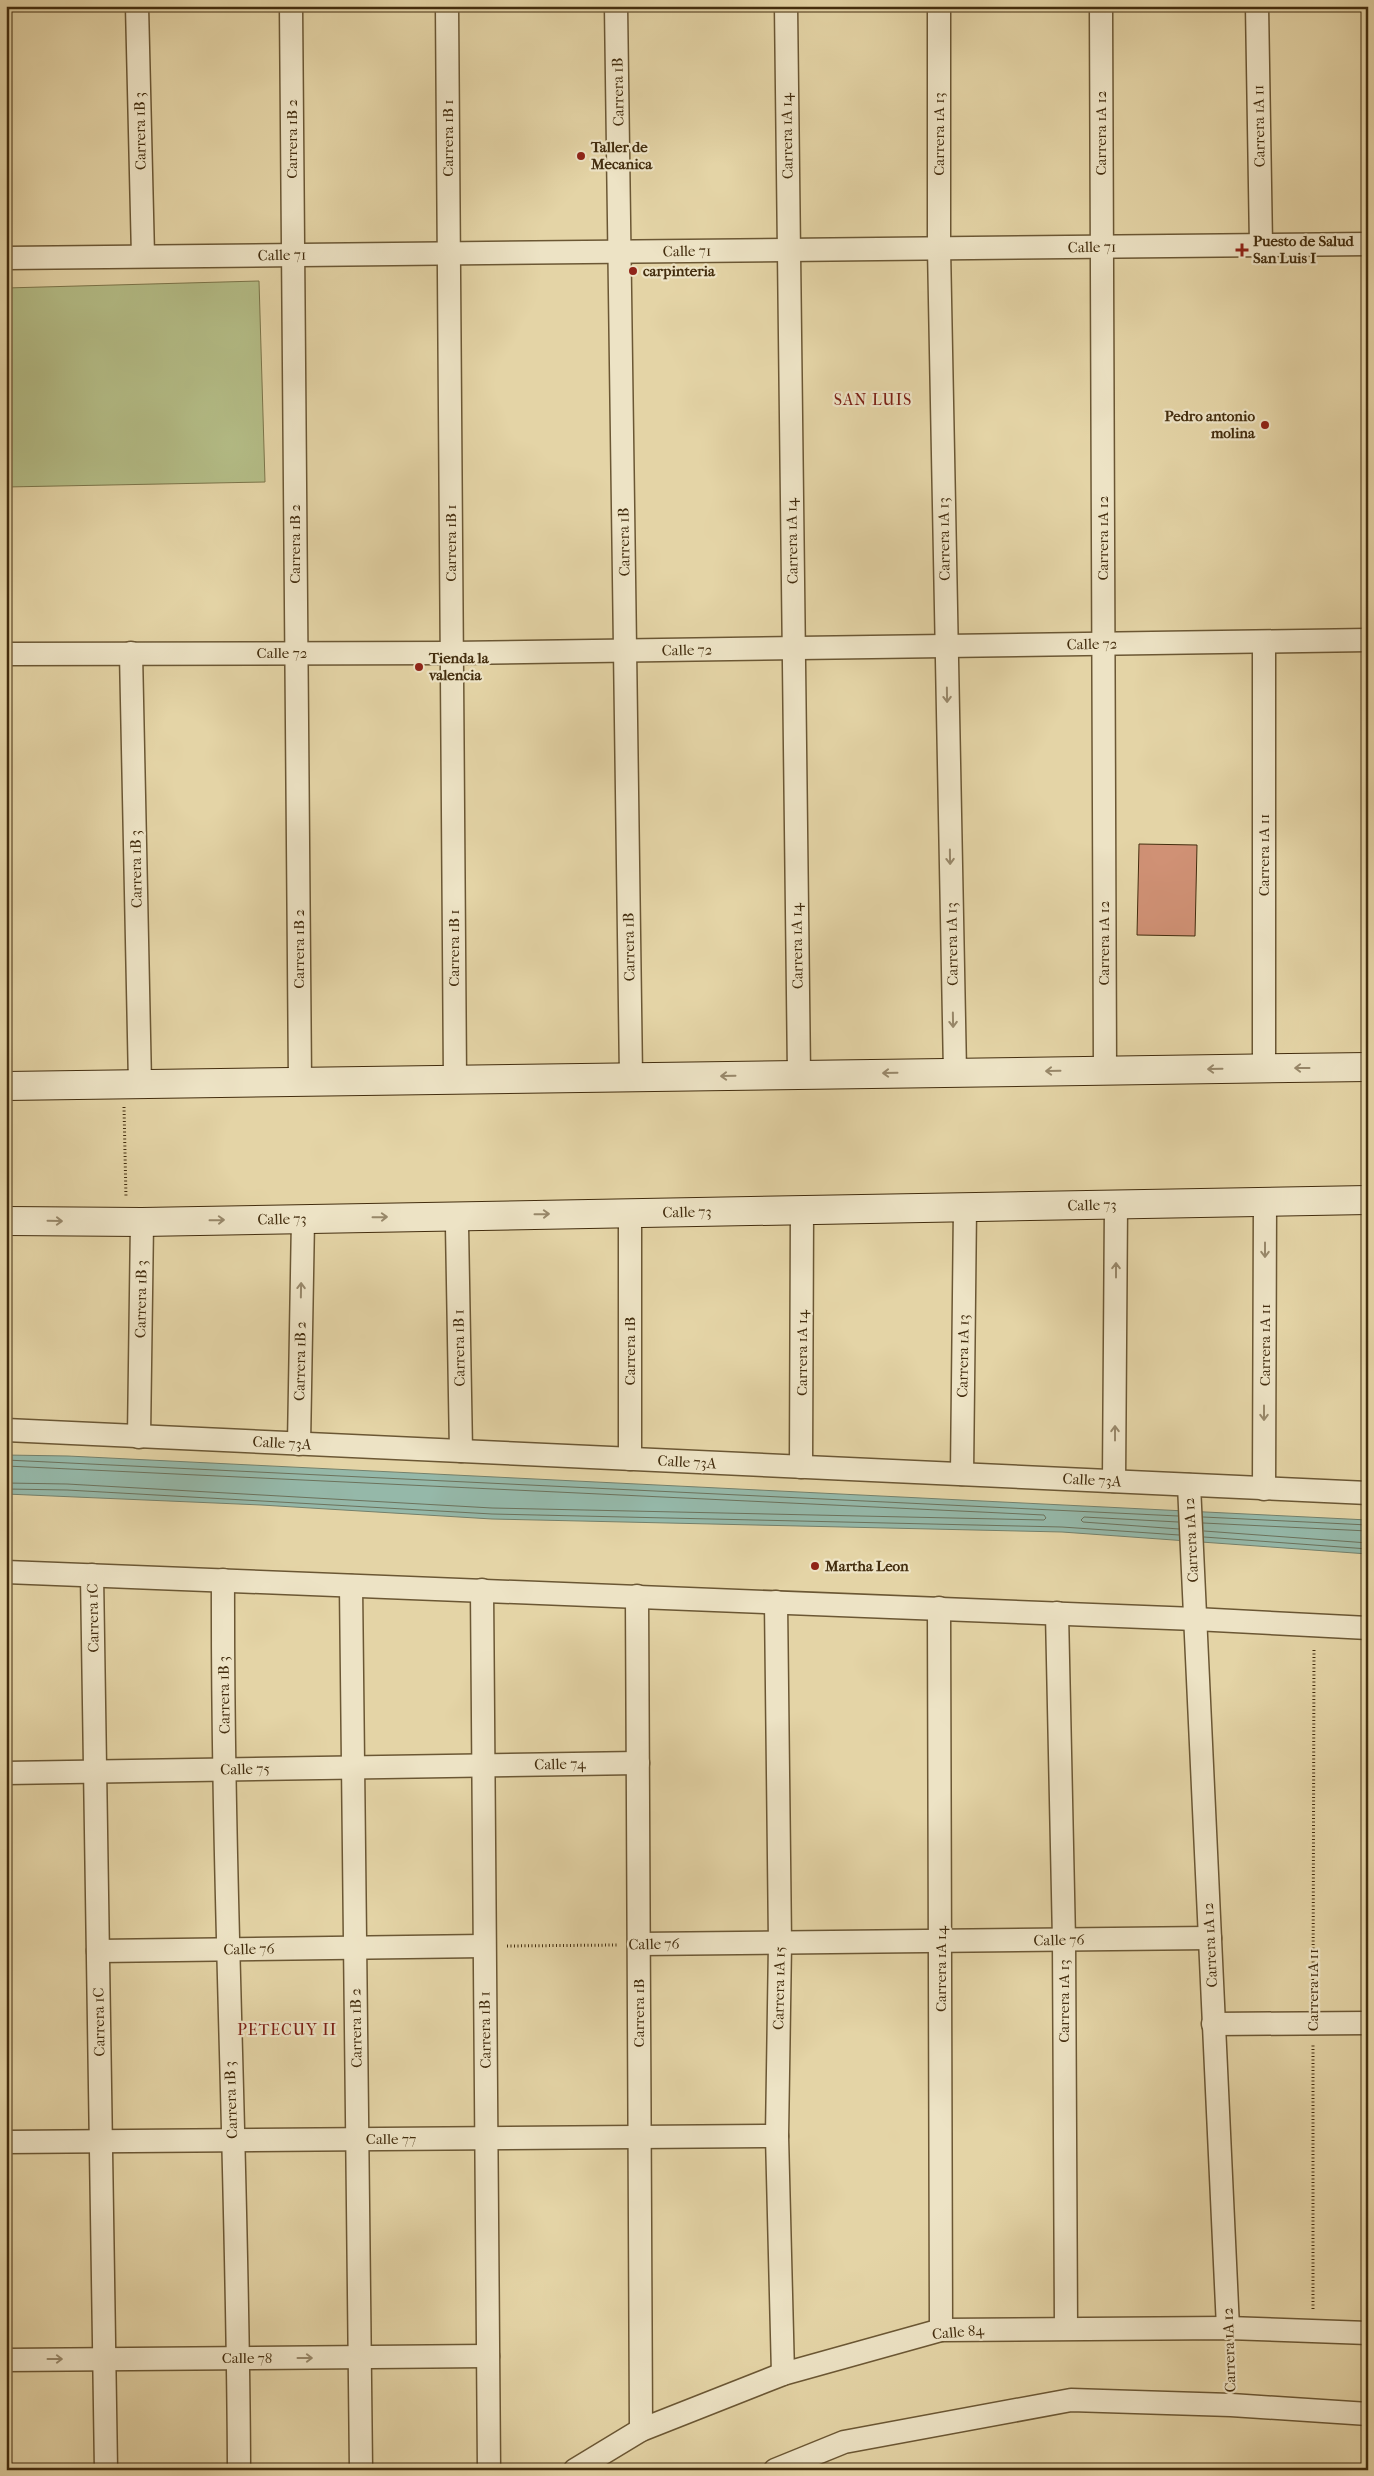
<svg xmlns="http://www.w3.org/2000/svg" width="1374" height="2476" font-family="'IM FELL French Canon',serif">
  <rect width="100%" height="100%" fill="#e4d4a6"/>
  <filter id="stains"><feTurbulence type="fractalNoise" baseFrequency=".004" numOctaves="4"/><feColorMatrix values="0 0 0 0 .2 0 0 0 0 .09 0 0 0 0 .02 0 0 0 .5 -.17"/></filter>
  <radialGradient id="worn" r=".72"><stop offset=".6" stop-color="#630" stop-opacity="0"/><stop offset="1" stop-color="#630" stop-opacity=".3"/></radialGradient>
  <path fill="#b4bd87" stroke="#7c754a" d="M 259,281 L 265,482 L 6,487 L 6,288 Z"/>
  <path fill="#95b8a9" stroke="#74806b" d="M 6,1455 L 68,1456 L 1368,1520 L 1368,1554 L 1062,1532 L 492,1519 L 261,1505 L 6,1494 Z"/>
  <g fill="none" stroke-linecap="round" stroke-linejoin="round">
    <g stroke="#6c725c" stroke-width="1">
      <path d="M 6,1460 L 1178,1516"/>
      <path d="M 6,1466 L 1044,1515 L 1046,1518 L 1044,1520 L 492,1508 L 67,1484 L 6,1483"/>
      <path d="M 6,1489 L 67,1490 L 492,1514 L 1062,1527 L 1179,1535"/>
      <path d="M 1203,1517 L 1368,1525"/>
      <path d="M 1178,1522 L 1084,1517 L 1081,1520 L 1083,1522 L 1179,1529"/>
      <path d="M 1203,1523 L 1368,1531"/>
      <path d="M 1204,1531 L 1368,1543"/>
      <path d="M 1204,1537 L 1368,1549"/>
    </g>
  </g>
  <path fill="#d09175" stroke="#432d0e" d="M 1139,844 L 1197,845 L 1195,936 L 1137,935 Z"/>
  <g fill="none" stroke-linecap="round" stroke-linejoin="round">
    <defs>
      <g id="minor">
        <path d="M 137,6 L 143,256"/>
        <path d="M 291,6 L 300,1082"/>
        <path d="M 447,6 L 455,1080"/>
        <path d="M 616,6 L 631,1077"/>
        <path d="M 786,6 L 799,1075"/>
        <path d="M 939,6 L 939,248 L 955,1072"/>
        <path d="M 1101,6 L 1105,1070"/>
        <path d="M 1257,6 L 1261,245"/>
        <path d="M 6,258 L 1368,244"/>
        <path d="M 131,653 L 140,1084"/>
        <path d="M 6,654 L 452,653 L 1368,640"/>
        <path d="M 1264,1068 L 1264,642"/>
        <path d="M 455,1216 L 457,1226 L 461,1451"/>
        <path d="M 6,1430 L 1368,1493"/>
        <path d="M 139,1437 L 142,1222"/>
        <path d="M 299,1444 L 303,1219"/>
        <path d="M 630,1459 L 630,1213"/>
        <path d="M 801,1467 L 802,1210"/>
        <path d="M 962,1474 L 965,1207"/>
        <path d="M 1114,1481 L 1116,1204"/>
        <path d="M 1189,1485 L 1228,2328"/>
        <path d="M 1264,1489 L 1265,1202"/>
        <path d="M 6,1572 L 1195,1619 L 1368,1628"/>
        <path d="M 92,1575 L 106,2470"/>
        <path d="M 223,1580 C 222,1877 238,2173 239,2470"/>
        <path d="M 351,1586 L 361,2470"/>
        <path d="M 482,1590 L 489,2470"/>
        <path d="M 637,1596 L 641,2430"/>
        <path d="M 776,1602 L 780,1943 L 777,2136 L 783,2374"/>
        <path d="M 939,1608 L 941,2330"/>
        <path d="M 1057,1613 L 1064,1940 L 1066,2328"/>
        <path d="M 6,1773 L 638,1763"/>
        <path d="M 639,1944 L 1210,1938"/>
        <path d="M 98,1951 L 484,1946"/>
        <path d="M 1213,2024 L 1368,2023"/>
        <path d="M 6,2142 L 777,2136"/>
        <path d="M 6,2360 L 488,2356"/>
        <path d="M 575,2470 L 641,2430 L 783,2374 L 941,2330 L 1228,2328 L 1368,2333"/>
        <path d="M 775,2470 L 844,2442 L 1071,2400 L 1231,2405 L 1368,2414"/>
      </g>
      <g id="secondary">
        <path d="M 6,1086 L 1368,1067"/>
        <path d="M 6,1221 L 142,1222 L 1368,1200"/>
      </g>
    </defs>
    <use href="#minor" stroke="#6b5734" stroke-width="25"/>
    <use href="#secondary" stroke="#432d0e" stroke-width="30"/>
    <g stroke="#432d0e" stroke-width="3" stroke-dasharray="1 2.5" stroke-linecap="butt">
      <path d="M 124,1107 L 126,1198"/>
      <path d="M 507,1946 L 618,1945"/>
      <path d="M 1313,2001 L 1314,1649"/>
      <path d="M 1313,2309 L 1313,2045"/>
      <path d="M 1229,2348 L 1230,2385"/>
    </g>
    <use href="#minor" stroke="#ede3c5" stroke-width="22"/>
    <use href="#secondary" stroke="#ede3c5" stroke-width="28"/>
  </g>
  <defs><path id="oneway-shaft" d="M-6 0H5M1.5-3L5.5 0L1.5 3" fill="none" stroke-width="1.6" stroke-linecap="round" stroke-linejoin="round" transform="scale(1.25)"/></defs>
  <g stroke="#98886a">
    <use href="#oneway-shaft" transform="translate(947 695) rotate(89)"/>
    <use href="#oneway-shaft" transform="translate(950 857) rotate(89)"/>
    <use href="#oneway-shaft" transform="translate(953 1020) rotate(89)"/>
    <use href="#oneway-shaft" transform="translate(1302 1068) rotate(180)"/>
    <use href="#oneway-shaft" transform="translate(1215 1069) rotate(179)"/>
    <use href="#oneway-shaft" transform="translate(1053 1071) rotate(179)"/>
    <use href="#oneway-shaft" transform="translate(890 1073) rotate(179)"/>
    <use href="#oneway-shaft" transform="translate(728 1076) rotate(179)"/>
    <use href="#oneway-shaft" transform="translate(542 1214) rotate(-1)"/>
    <use href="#oneway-shaft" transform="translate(380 1217) rotate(-1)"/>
    <use href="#oneway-shaft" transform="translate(217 1220) rotate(-1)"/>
    <use href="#oneway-shaft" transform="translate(55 1221) rotate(1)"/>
    <use href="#oneway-shaft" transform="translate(1265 1250) rotate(90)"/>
    <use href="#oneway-shaft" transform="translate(1116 1270) rotate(-90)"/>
    <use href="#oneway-shaft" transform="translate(301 1290) rotate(-89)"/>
    <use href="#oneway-shaft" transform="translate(1264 1413) rotate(90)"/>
    <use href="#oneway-shaft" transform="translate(1115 1433) rotate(-90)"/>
    <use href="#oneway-shaft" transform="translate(305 2358)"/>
    <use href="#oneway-shaft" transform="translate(55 2359)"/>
  </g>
  <g fill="#8f2418" stroke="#ede3c5" stroke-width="2">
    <circle cx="581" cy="156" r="5"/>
    <path d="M1239.5 242.5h5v5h5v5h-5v5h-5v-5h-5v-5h5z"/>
    <circle cx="633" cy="271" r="5"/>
    <circle cx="1265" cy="425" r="5"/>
    <circle cx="419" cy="667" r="5"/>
    <circle cx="815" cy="1566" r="5"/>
  </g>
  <g text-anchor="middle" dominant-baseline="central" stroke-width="4.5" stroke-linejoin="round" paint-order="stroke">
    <g font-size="15" fill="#432d0e" stroke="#ede3c5">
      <text transform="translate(618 92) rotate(-91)">Carrera 1B</text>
      <text transform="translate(1259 126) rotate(-91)">Carrera 1A 11</text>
      <text transform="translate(140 131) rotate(-91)">Carrera 1B 3</text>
      <text transform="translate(1101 133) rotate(-90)">Carrera 1A 12</text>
      <text transform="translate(939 134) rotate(-90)">Carrera 1A 13</text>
      <text transform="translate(787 136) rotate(-91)">Carrera 1A 14</text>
      <text transform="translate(448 138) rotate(-90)">Carrera 1B 1</text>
      <text transform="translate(292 139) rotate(-90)">Carrera 1B 2</text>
      <text transform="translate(1092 247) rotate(-1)">Calle 71</text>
      <text transform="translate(687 251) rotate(-1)">Calle 71</text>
      <text transform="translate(282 255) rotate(-1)">Calle 71</text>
      <text transform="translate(1103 538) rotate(-90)">Carrera 1A 12</text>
      <text transform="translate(944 539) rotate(-91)">Carrera 1A 13</text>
      <text transform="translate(792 541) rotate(-91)">Carrera 1A 14</text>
      <text transform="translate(624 542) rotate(-91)">Carrera 1B</text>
      <text transform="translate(451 543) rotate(-90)">Carrera 1B 1</text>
      <text transform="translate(295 544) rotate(-90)">Carrera 1B 2</text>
      <text transform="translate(1092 644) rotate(-1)">Calle 72</text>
      <text transform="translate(687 650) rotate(-1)">Calle 72</text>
      <text x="282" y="653">Calle 72</text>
      <text transform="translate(1264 855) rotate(-90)">Carrera 1A 11</text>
      <text transform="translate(136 869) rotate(-91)">Carrera 1B 3</text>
      <text transform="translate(1104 943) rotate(-90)">Carrera 1A 12</text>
      <text transform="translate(952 944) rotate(-91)">Carrera 1A 13</text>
      <text transform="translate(797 946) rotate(-91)">Carrera 1A 14</text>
      <text transform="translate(629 947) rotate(-91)">Carrera 1B</text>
      <text transform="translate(454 948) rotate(-90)">Carrera 1B 1</text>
      <text transform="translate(299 949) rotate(-90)">Carrera 1B 2</text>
      <text transform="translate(1092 1205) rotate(-1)">Calle 73</text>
      <text transform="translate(687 1212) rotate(-1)">Calle 73</text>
      <text transform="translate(282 1219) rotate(-1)">Calle 73</text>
      <text transform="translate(141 1299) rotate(-89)">Carrera 1B 3</text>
      <text transform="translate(1265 1345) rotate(-90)">Carrera 1A 11</text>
      <text transform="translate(459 1348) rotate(-91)">Carrera 1B 1</text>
      <text transform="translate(630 1351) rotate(-90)">Carrera 1B</text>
      <text transform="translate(802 1353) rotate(-90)">Carrera 1A 14</text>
      <text transform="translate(963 1356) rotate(-89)">Carrera 1A 13</text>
      <text transform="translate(300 1361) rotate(-89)">Carrera 1B 2</text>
      <text transform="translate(282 1443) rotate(3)">Calle 73A</text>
      <text transform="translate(687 1462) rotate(3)">Calle 73A</text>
      <text transform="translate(1092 1480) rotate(3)">Calle 73A</text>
      <text transform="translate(1191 1540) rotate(-93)">Carrera 1A 12</text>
      <text transform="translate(93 1618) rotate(-91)">Carrera 1C</text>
      <text transform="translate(224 1695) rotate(-91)">Carrera 1B 3</text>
      <text transform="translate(560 1764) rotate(-1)">Calle 74</text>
      <text transform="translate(245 1769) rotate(-1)">Calle 75</text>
      <text transform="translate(1059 1940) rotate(-1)">Calle 76</text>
      <text transform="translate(654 1944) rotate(-1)">Calle 76</text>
      <text transform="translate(1210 1945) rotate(-93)">Carrera 1A 12</text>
      <text transform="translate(249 1949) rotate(-1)">Calle 76</text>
      <text transform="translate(941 1969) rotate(-90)">Carrera 1A 14</text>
      <text transform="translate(779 1988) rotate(-89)">Carrera 1A 15</text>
      <text transform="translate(1313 1990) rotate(-90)">Carrera 1A 11</text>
      <text transform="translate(1064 2001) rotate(-90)">Carrera 1A 13</text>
      <text transform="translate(639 2013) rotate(-90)">Carrera 1B</text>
      <text transform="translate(99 2022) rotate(-91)">Carrera 1C</text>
      <text transform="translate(356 2028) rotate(-91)">Carrera 1B 2</text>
      <text transform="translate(485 2030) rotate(-91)">Carrera 1B 1</text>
      <text transform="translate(231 2100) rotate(-92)">Carrera 1B 3</text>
      <text x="391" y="2139">Calle 77</text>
      <text transform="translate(958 2332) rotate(-5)">Calle 84</text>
      <text transform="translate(1229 2350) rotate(-92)">Carrera 1A 12</text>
      <text x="247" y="2358">Calle 78</text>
    </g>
    <g font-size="15" font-weight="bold" fill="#432d0e" stroke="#ede3c5" text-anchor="start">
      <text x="591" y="147">Taller de<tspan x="591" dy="17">Mecanica</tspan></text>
      <text x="1253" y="241">Puesto de Salud<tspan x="1253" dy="17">San Luis I</tspan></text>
      <text x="643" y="271">carpinteria</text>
      <text x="1255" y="416" text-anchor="end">Pedro antonio<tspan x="1255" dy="17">molina</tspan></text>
      <text x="429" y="658">Tienda la<tspan x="429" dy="17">valencia</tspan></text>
      <text x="825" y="1566">Martha Leon</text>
    </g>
    <g font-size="16" letter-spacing="1" fill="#7a1f14" stroke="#ede3c5">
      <text x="873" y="399">SAN LUIS</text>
      <text x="287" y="2029">PETECUY II</text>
    </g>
  </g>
  <rect width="1374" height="2476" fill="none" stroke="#e4d4a6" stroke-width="25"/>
  <rect x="8" y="8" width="1359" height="2461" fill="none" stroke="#432d0e" stroke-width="2.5"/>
  <rect x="12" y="12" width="1349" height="2451" fill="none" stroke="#432d0e"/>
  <rect width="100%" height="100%" filter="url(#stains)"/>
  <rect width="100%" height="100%" fill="url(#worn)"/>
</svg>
